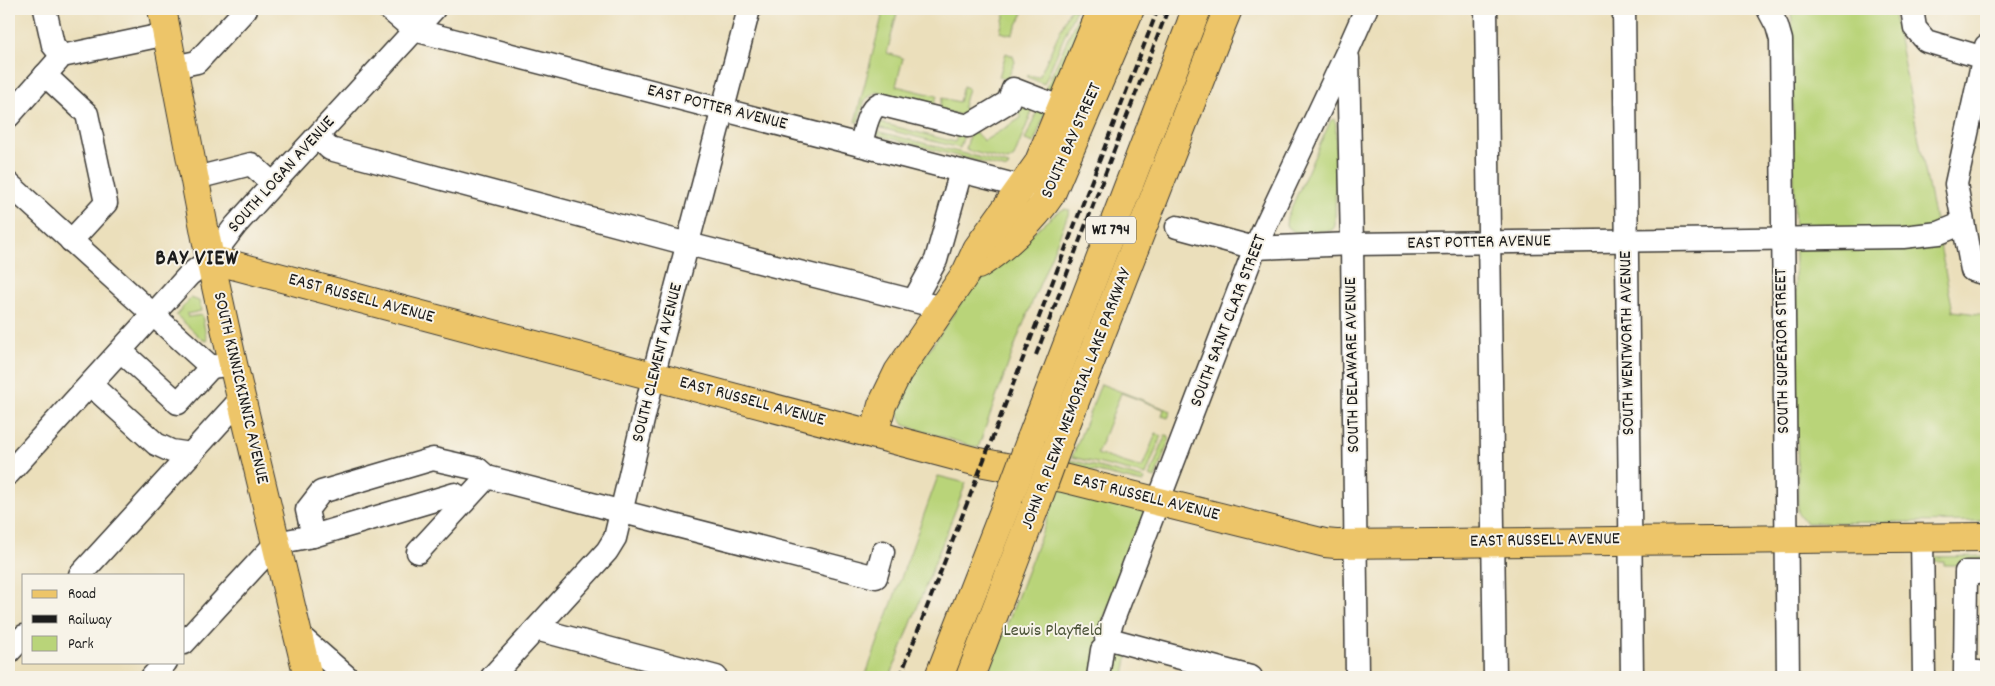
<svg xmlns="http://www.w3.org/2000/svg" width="1995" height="686" font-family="Dekko,sans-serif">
  <rect width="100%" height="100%" fill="#f7f3e8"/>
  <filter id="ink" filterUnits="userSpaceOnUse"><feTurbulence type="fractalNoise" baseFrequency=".02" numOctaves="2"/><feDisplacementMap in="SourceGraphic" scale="10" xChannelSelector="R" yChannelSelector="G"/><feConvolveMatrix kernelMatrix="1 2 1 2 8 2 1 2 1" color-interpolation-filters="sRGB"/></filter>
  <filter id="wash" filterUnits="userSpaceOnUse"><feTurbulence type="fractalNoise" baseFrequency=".0096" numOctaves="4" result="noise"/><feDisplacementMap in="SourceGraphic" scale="20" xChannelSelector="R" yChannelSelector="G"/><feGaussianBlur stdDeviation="1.12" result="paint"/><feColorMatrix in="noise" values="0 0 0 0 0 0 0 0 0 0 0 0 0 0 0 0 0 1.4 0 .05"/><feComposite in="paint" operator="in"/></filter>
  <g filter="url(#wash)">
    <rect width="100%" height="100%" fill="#ebdfbb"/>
    <g fill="#b9d479" stroke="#6a784a">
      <path d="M 884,9 L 898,9 L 887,53 L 903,58 L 896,86 L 937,96 L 933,108 L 876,92 L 865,100 L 858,122 L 855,122 Z"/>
      <path d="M 1006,9 L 1025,9 L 1012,35 L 1000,32 Z"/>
      <path d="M 1070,9 L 1076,9 L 1044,84 L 1027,77 L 1028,75 L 1039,77 Z"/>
      <path d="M 1081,9 L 1087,9 L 1053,93 L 1044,92 Z"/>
      <path d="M 1790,9 L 1893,9 L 1953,311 L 1986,315 L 1986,521 L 1806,523 L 1798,513 L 1792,20 Z"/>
      <path d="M 1006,53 L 1013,56 L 1015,62 L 1007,80 L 999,77 Z"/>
      <path d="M 963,86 L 968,88 L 963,107 L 966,111 L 960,115 L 939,109 L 942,98 L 959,102 Z"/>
      <path d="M 1024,101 L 1035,104 L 1014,157 L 1008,161 L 966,150 L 970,132 L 976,133 L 984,141 L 1021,118 L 1017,110 L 1019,105 Z"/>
      <path d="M 1039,106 L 1046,111 L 1034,143 L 1025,140 Z"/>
      <path d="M 883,113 L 881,123 L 955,142 L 958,134 L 965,131 L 960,148 L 873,126 Z"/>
      <path d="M 1334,119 L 1336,124 L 1335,226 L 1332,230 L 1329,231 L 1294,232 L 1286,225 L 1287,217 L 1331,120 Z"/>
      <path d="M 872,130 L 1009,165 L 1007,169 L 873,134 Z"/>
      <path d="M 1064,209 L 1070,210 L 1018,337 L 978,448 L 904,425 L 898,414 L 899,406 L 909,380 L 966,295 L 988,269 L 1058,212 Z"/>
      <path d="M 191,298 L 199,301 L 201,311 L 187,314 L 188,317 L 202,315 L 207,341 L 203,340 L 176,315 Z"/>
      <path d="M 1101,384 L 1171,411 L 1168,418 L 1162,416 L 1164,409 L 1121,393 L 1097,454 L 1142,468 L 1156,433 L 1161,436 L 1146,475 L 1072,457 Z"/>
      <path d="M 1166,434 L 1170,438 L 1155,478 L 1150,476 Z"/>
      <path d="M 1071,460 L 1145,479 L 1143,483 L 1069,465 Z"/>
      <path d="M 938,476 L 966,483 L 890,677 L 865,677 Z"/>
      <path d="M 1059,488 L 1147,509 L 1097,635 L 1128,651 L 1124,677 L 987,677 Z"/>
      <path d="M 1986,556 L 1986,565 L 1944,565 L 1944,561 L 1930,561 L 1930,557 Z"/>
    </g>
  </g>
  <g filter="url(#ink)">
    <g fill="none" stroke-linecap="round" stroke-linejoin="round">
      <defs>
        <g id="minor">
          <path d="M 45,9 L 53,45 L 62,56"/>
          <path d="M 389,9 L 414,30 L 1038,191"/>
          <path d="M 1486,9 L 1495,677"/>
          <path d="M 1624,9 L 1632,677"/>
          <path d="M 1768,9 L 1777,26 L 1781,40 L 1788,677"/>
          <path d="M 1912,9 L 1915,28 L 1926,41 L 1984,58"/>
          <path d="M 1986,46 L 1956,184 L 1972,270 L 1986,274"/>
          <path d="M 1348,58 L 1352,244 L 1357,677"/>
          <path d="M 174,67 L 197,62 L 246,9"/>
          <path d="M 45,75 L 87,114 L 106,203 L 71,241"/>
          <path d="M 9,116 L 62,56 L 167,34"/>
          <path d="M 317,137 L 330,149 L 688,244 L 942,308"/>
          <path d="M 861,145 C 864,133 867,110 879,104 L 968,126 L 1008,102 L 1013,89 L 1062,108"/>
          <path d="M 196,178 L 251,164 L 273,184"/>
          <path d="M 9,184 L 211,367 L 233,364"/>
          <path d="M 1177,227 L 1255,248 L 1352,244 L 1903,237 L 1939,233 L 1963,223"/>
          <path d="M 914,300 L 936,260 L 961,171"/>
          <path d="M 121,351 L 178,403 L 211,367"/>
          <path d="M 91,385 L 156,444 L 171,451 L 191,454"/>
          <path d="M 9,473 L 189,275 L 210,259 L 236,225 L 273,184 L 434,9"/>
          <path d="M 464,502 L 455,494 L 313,536 L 307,510 L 321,492 L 433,459 L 478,469 L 487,477"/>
          <path d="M 1922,538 L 1924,677"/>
          <path d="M 418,552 L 487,477 L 876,577 L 883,552"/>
          <path d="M 80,575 L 241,399"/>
          <path d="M 536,629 L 716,677"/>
          <path d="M 299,635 L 347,677"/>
          <path d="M 184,643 L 276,543 L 313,536"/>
          <path d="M 9,652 L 24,636"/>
          <path d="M 1979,672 L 1965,672 L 1966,572 L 1986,572"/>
          <path d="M 152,677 L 166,662"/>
          <path d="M 492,677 L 607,551 L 615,538 L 658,357 L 749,9"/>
          <path d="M 1098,677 L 1102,650"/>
          <path d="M 1251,677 L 1106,638 L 1255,248 L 1347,52 L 1366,9"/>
        </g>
        <g id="major">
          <path d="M 162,9 L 210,259 L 233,364 L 308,677"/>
          <path d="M 210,259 L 974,461 L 1063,478 L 1325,543 L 1336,544 L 1986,537"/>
          <path d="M 978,265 C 1004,248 1034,220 1051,194 L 1130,9"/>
          <path d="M 874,434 L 882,405 L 898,372 L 966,273 L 977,249 L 1038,164 L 1102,9"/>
          <path d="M 1031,439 L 1192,21"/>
          <path d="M 1058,445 L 1217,36"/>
          <path d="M 939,677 L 1009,498"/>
          <path d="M 970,677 L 1037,502"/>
        </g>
        <g id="highway">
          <path d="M 1192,21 L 1197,9"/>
          <path d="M 1217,36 L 1228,9"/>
        </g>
      </defs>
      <use href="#minor" stroke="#3b3934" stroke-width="25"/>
      <use href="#major" stroke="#3b3934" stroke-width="30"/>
      <use href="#highway" stroke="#3b3934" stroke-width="30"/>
      <use href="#minor" stroke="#fff" stroke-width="22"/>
      <use href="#major" stroke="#edc569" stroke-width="28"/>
      <use href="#highway" stroke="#edc569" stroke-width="28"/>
      <g stroke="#1c1c1c" stroke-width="4" stroke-dasharray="8 4" stroke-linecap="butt">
        <path d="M 1036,355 L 1168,9"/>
        <path d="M 900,677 L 1158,9"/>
      </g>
      <defs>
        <g id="major-bridge">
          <path d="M 1009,498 L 1031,439"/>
          <path d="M 1037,502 L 1058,445"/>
        </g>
      </defs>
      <use href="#major-bridge" stroke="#3b3934" stroke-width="30" stroke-linecap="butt"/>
      <use href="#major-bridge" stroke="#edc569" stroke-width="28"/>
    </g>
  </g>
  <g text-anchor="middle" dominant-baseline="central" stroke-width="4" stroke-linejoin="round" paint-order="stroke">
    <rect fill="#f7f3e8" stroke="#5e5c59" stroke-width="1" x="1086" y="216.5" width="50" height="27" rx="4"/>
    <g font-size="16" font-weight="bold" fill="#1c1c1c">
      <text x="1111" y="230">WI 794</text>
    </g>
    <g font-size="18" fill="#1c1c1c" stroke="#f7f3e8">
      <text transform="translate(717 108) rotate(14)">EAST POTTER AVENUE</text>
      <text transform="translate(1072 141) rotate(-66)">SOUTH BAY STREET</text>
      <text transform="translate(282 175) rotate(-48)">SOUTH LOGAN AVENUE</text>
      <text transform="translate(1479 243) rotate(-1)">EAST POTTER AVENUE</text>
      <text transform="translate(361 299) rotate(15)">EAST RUSSELL AVENUE</text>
      <text transform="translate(1229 321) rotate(-69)">SOUTH SAINT CLAIR STREET</text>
      <text transform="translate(1628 343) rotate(-91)">SOUTH WENTWORTH AVENUE</text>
      <text transform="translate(1783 351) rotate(-91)">SOUTH SUPERIOR STREET</text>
      <text transform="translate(658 363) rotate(-76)">SOUTH CLEMENT AVENUE</text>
      <text transform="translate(1353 365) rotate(-91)">SOUTH DELAWARE AVENUE</text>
      <text transform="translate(240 388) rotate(77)">SOUTH KINNICKINNIC AVENUE</text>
      <text transform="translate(1077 399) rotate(-69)">JOHN R. PLEWA MEMORIAL LAKE PARKWAY</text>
      <text transform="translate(752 402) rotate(15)">EAST RUSSELL AVENUE</text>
      <text transform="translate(1146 498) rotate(14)">EAST RUSSELL AVENUE</text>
      <text transform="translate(1545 541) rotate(-1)">EAST RUSSELL AVENUE</text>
    </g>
    <g font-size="18" fill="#4b5338" stroke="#f7f3e8">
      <text x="1053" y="631">Lewis Playfield</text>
    </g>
    <g font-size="22" font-weight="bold" letter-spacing="1" fill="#1c1c1c" stroke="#f7f3e8">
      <text x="197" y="259">BAY VIEW</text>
    </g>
  </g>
  <rect width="1995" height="686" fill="none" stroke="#f7f3e8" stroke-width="30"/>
  <rect x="22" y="574" width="162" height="90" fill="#f7f3e8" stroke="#9f9d96"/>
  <rect x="32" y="590" width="25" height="8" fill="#edc569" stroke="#9f9d96"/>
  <text x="68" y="598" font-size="15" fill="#1c1c1c">Road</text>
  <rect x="32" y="615" width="25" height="8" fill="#1c1c1c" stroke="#9f9d96"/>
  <text x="68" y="624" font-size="15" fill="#1c1c1c">Railway</text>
  <rect x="32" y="636" width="25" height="15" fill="#b9d479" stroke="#9f9d96"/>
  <text x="68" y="648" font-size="15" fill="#1c1c1c">Park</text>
</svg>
